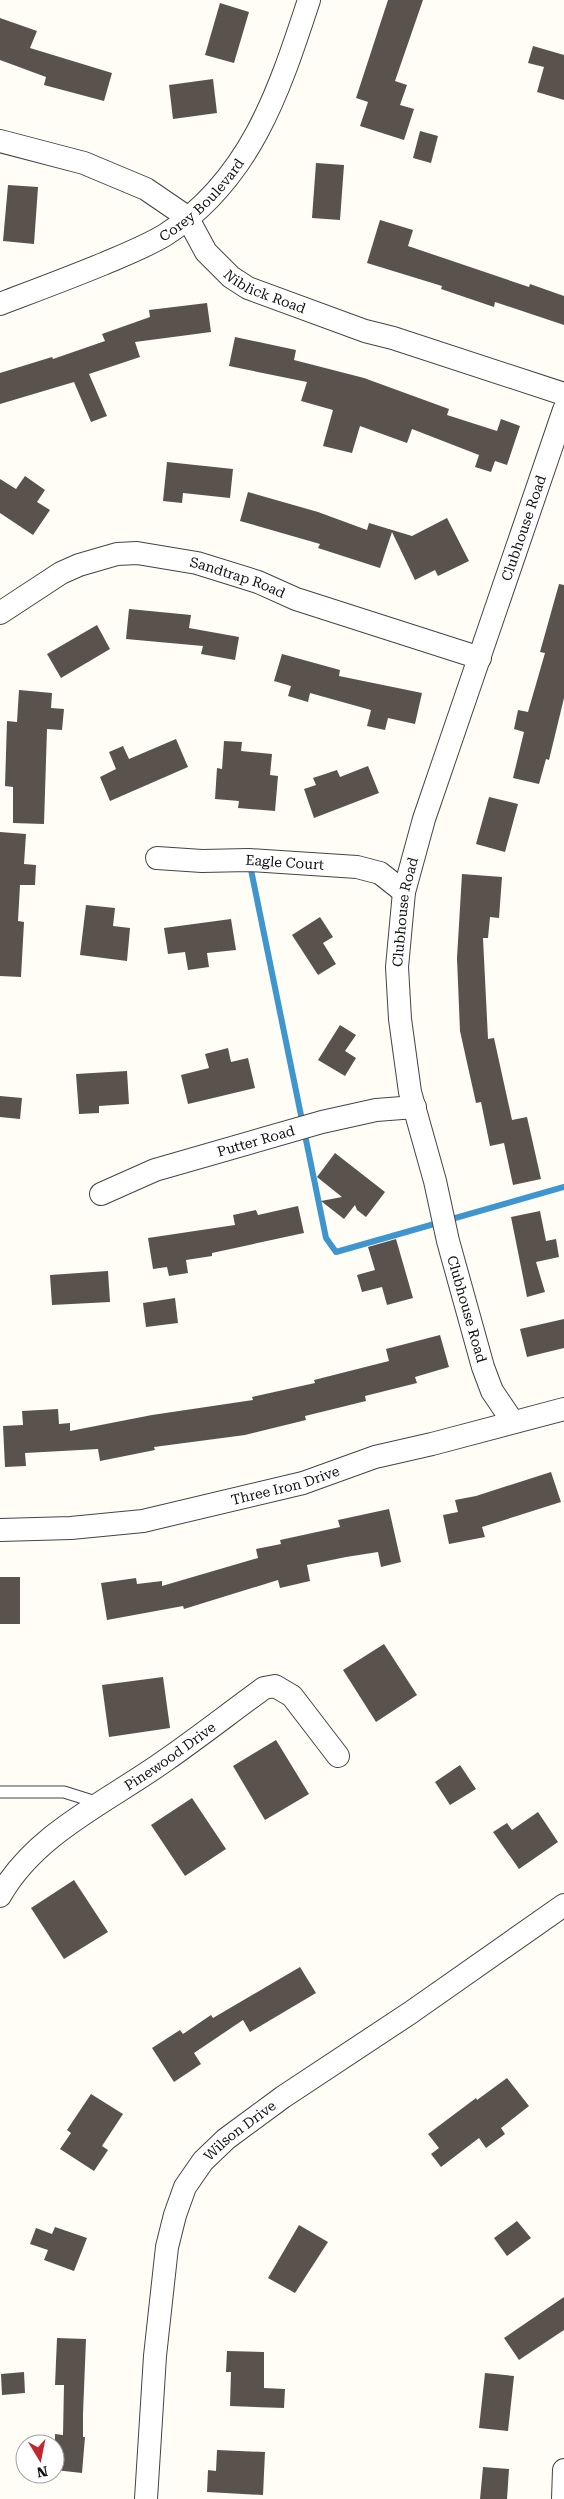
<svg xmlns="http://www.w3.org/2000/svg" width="564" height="2499" font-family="'Roboto Serif',serif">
  <rect width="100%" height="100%" fill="#fffdf5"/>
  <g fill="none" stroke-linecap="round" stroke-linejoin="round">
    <path stroke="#3f96cf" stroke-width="6" d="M 250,865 L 326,1238 L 336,1252 L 564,1187"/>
  </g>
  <g fill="#5a524d">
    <path d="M 388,0 L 423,0 L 395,81 L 407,85 L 400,105 L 414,109 L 404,140 L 360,126 L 368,102 L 356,98 Z"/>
    <path d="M 220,3 L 249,12 L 234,63 L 205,55 Z"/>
    <path d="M 0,18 L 37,31 L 30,48 L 112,73 L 104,101 L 44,85 L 46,77 L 0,60 Z"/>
    <path d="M 533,46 L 564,55 L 564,100 L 537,92 L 544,67 L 528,63 Z"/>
    <path d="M 213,79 L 217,113 L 173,119 L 169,85 Z"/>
    <path d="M 420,131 L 438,136 L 431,163 L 413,158 Z"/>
    <path d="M 316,163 L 344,165 L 340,220 L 312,218 Z"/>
    <path d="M 8,185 L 38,187 L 34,244 L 3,241 Z"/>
    <path d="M 380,220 L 413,230 L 408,246 L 529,287 L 530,284 L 564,296 L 564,325 L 495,302 L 494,307 L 441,289 L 442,286 L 367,263 Z"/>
    <path d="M 207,303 L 211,332 L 135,342 L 140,357 L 89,374 L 107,416 L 91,422 L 74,382 L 0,404 L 0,373 L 52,357 L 53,359 L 105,341 L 102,334 L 150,317 L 149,310 Z"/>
    <path d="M 235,337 L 296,350 L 294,360 L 364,378 L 449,409 L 447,415 L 497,431 L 501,419 L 520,426 L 507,465 L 495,461 L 491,472 L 475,467 L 479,455 L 412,429 L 407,443 L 360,426 L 352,453 L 323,446 L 333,410 L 301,401 L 307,382 L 229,366 Z"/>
    <path d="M 167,462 L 233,469 L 230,498 L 183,493 L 182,503 L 163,501 Z"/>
    <path d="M 25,476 L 45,490 L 37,502 L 50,510 L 33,535 L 0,513 L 0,479 L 16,489 Z"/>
    <path d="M 248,492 L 318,512 L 367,530 L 369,523 L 412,536 L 447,518 L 469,561 L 438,576 L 435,570 L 415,580 L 392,532 L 380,568 L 318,548 L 320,544 L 240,521 Z"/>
    <path d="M 559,584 L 564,585 L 564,698 L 549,760 L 546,759 L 539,784 L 513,778 L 524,732 L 514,729 L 518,710 L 528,712 L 545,653 L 540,652 Z"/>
    <path d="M 129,609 L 191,615 L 189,628 L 239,637 L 235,660 L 201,654 L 203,646 L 126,639 Z"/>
    <path d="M 97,625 L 110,649 L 61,678 L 47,654 Z"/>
    <path d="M 282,654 L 340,670 L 339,676 L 422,693 L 415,724 L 388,718 L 385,730 L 367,726 L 371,710 L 310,693 L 308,702 L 288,696 L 291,686 L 274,681 Z"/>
    <path d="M 19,690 L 52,693 L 51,708 L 64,709 L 62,730 L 47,729 L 44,824 L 13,823 L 13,787 L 5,786 L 7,721 L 17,722 Z"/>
    <path d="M 176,739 L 188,767 L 110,801 L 100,777 L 116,769 L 109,752 L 123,746 L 129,759 Z"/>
    <path d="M 224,741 L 242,742 L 241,751 L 272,754 L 270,775 L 278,776 L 275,811 L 238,808 L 239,801 L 215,799 L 217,768 L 222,769 Z"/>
    <path d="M 368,766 L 379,793 L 314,818 L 304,789 L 316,785 L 313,778 L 337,770 L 340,777 Z"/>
    <path d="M 489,797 L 518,804 L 505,852 L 476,844 Z"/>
    <path d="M 0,832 L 26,834 L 24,864 L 36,865 L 35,885 L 20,885 L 18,921 L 24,922 L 21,977 L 0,976 Z"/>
    <path d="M 462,874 L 502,877 L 499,918 L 490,917 L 488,938 L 483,938 L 488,1039 L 494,1038 L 512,1120 L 527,1117 L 541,1179 L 513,1185 L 504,1143 L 490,1146 L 481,1102 L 476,1103 L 460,1031 L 457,958 Z"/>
    <path d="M 86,905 L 115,908 L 113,926 L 130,928 L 127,961 L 80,955 Z"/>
    <path d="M 320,917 L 333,937 L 323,943 L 336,964 L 318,975 L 292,935 Z"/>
    <path d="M 231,919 L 236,950 L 207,953 L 209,967 L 188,970 L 185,952 L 168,954 L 164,928 Z"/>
    <path d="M 340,1025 L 356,1035 L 345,1051 L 356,1058 L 345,1076 L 318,1060 Z"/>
    <path d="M 228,1048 L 231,1062 L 248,1058 L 255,1088 L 188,1104 L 181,1075 L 209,1068 L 205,1054 Z"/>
    <path d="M 127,1071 L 129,1104 L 99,1106 L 99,1113 L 79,1114 L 76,1074 Z"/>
    <path d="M 0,1096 L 22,1098 L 20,1119 L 0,1117 Z"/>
    <path d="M 335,1153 L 385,1192 L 366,1217 L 357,1210 L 355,1205 L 344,1219 L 321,1201 L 342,1197 L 317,1177 Z"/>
    <path d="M 298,1206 L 304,1233 L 212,1253 L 212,1256 L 186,1260 L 188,1273 L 169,1276 L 167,1267 L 153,1269 L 148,1238 L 235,1225 L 233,1215 L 256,1210 L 258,1215 Z"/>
    <path d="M 540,1211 L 546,1241 L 556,1239 L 559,1257 L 536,1262 L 545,1292 L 527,1297 L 511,1217 Z"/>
    <path d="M 396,1239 L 413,1298 L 387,1305 L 382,1287 L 362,1292 L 357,1275 L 375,1270 L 368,1247 Z"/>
    <path d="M 108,1271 L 110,1302 L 52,1305 L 50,1275 Z"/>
    <path d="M 175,1298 L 178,1323 L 146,1327 L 143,1303 Z"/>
    <path d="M 564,1319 L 564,1348 L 527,1357 L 520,1329 Z"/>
    <path d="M 440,1335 L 449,1367 L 415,1377 L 417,1383 L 365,1396 L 366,1401 L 305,1416 L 306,1420 L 245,1435 L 154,1447 L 155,1450 L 100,1461 L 98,1449 L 25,1453 L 26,1466 L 5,1467 L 3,1426 L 23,1425 L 22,1411 L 58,1409 L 59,1424 L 70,1423 L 70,1431 L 152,1415 L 253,1400 L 252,1397 L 315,1383 L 314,1380 L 389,1361 L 386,1349 Z"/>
    <path d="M 551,1472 L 561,1502 L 482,1527 L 485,1537 L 449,1544 L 443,1515 L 458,1512 L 455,1500 L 476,1496 Z"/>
    <path d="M 389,1509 L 401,1562 L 381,1567 L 378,1552 L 346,1557 L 307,1565 L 310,1581 L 280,1588 L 278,1580 L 184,1609 L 183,1606 L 107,1620 L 101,1583 L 136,1578 L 137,1584 L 162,1581 L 162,1586 L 258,1558 L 256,1549 L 281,1544 L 280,1540 L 340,1527 L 338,1520 Z"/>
    <rect x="0" y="1577" width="20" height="47"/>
    <path d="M 384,1644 L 417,1695 L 376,1722 L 343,1670 Z"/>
    <path d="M 163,1677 L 170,1728 L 109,1737 L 102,1685 Z"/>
    <path d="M 276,1740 L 309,1794 L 265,1820 L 233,1766 Z"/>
    <path d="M 460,1765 L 476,1789 L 450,1805 L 435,1782 Z"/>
    <path d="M 192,1798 L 226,1849 L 185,1876 L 151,1825 Z"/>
    <path d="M 538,1812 L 558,1842 L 519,1869 L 493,1832 L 507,1823 L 512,1830 Z"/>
    <path d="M 74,1880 L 108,1932 L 64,1959 L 31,1908 Z"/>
    <path d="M 300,1967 L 316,1993 L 250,2032 L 243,2020 L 194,2053 L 201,2064 L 174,2082 L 152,2048 L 180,2030 L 183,2034 L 211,2015 L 213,2018 Z"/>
    <path d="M 507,2078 L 529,2106 L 501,2128 L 505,2134 L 486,2148 L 479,2138 L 441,2167 L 431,2154 L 439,2148 L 428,2134 L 476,2098 L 477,2100 Z"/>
    <path d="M 91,2094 L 123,2114 L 102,2146 L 108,2150 L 94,2171 L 60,2149 L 71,2133 L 67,2130 Z"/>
    <path d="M 517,2221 L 531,2238 L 507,2256 L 494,2238 Z"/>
    <path d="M 299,2225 L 328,2242 L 295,2293 L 268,2278 Z"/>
    <path d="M 55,2227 L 87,2238 L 74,2271 L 44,2260 L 48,2250 L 30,2244 L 36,2228 L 52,2234 Z"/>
    <path d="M 564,2297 L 564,2330 L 519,2360 L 504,2338 Z"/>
    <path d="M 57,2338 L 86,2339 L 83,2414 L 83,2437 L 85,2437 L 82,2473 L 55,2470 L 55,2434 L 63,2435 L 64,2385 L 55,2385 Z"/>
    <path d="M 227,2351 L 264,2352 L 264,2388 L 285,2389 L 284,2408 L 230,2406 L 231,2372 L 226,2372 Z"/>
    <path d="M 24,2372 L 25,2393 L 2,2395 L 1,2374 Z"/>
    <path d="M 485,2373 L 514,2376 L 508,2431 L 479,2428 Z"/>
    <path d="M 217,2450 L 265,2452 L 263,2495 L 207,2492 L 208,2470 L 216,2471 Z"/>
    <path d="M 483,2467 L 509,2469 L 507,2499 L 480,2499 Z"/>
  </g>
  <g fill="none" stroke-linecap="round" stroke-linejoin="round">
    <defs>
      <path id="service" d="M 0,1792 L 64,1792 L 99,1803"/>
      <g id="minor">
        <path id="s1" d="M 0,141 L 84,163 L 146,189 L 187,217 L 206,252 L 231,277 L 248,288 L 365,331 L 393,338 L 564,394"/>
        <path id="s2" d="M 0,304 C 34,291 69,278 103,264 C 124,255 145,247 165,235 C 251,179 279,91 309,0"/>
        <path id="s3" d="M 0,613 L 61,573 L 79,565 L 117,554 L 137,553 L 197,563 L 258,582 L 296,599 L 480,658"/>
        <path id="s4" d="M 157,858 L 202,861 L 249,860 L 357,867 L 380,873 L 404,892"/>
        <path id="s5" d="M 101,1194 L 155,1170 L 322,1122 L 376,1110 L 415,1107"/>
        <path id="s6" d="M 513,1422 L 492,1391 L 483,1367 L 448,1241 L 435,1181 L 410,1092 L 400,1019 L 397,967 L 404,892 L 424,819 L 564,410"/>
        <path id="s7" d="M 0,1530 L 71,1528 L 143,1521 L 303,1483 L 375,1457 L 432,1444 L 564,1409"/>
        <path id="s8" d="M 0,1896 C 35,1833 109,1801 166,1760 C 199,1737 231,1712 264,1688 L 275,1686 L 292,1696 L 338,1756"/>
        <path id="s9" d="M 146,2499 L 155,2356 L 167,2247 L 175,2215 L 185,2187 L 203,2161 L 226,2139 L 283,2097 L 410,2013 L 564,1905"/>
        <path d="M 563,2499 L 564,2470"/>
      </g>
    </defs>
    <use href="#service" stroke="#444" stroke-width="13"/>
    <use href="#minor" stroke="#444" stroke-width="24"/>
    <use href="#service" stroke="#fff" stroke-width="11"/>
    <use href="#minor" stroke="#fff" stroke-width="22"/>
  </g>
  <g text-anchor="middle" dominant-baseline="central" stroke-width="5" stroke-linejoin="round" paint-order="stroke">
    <g font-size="14" fill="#111" stroke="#fff">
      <text stroke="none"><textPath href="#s2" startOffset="230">Corey Boulevard</textPath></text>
      <text stroke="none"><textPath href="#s1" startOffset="316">Niblick Road</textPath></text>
      <text stroke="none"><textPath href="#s6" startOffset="932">Clubhouse Road</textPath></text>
      <text stroke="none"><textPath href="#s3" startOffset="256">Sandtrap Road</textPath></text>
      <text stroke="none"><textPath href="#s4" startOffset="128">Eagle Court</textPath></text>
      <text stroke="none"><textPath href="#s6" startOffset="529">Clubhouse Road</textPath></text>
      <text stroke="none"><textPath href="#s5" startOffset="164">Putter Road</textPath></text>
      <text transform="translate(467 1309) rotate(74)">Clubhouse Road</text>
      <text stroke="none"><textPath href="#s7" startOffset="290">Three Iron Drive</textPath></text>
      <text stroke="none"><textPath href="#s8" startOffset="222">Pinewood Drive</textPath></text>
      <text stroke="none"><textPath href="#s9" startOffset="395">Wilson Drive</textPath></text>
    </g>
  </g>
  <g transform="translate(40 2459) rotate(170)"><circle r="24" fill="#ffffff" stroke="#a0a0a0"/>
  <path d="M0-4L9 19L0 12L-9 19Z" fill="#c4262e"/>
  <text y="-8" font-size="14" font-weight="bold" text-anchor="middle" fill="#111111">N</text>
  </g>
</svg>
